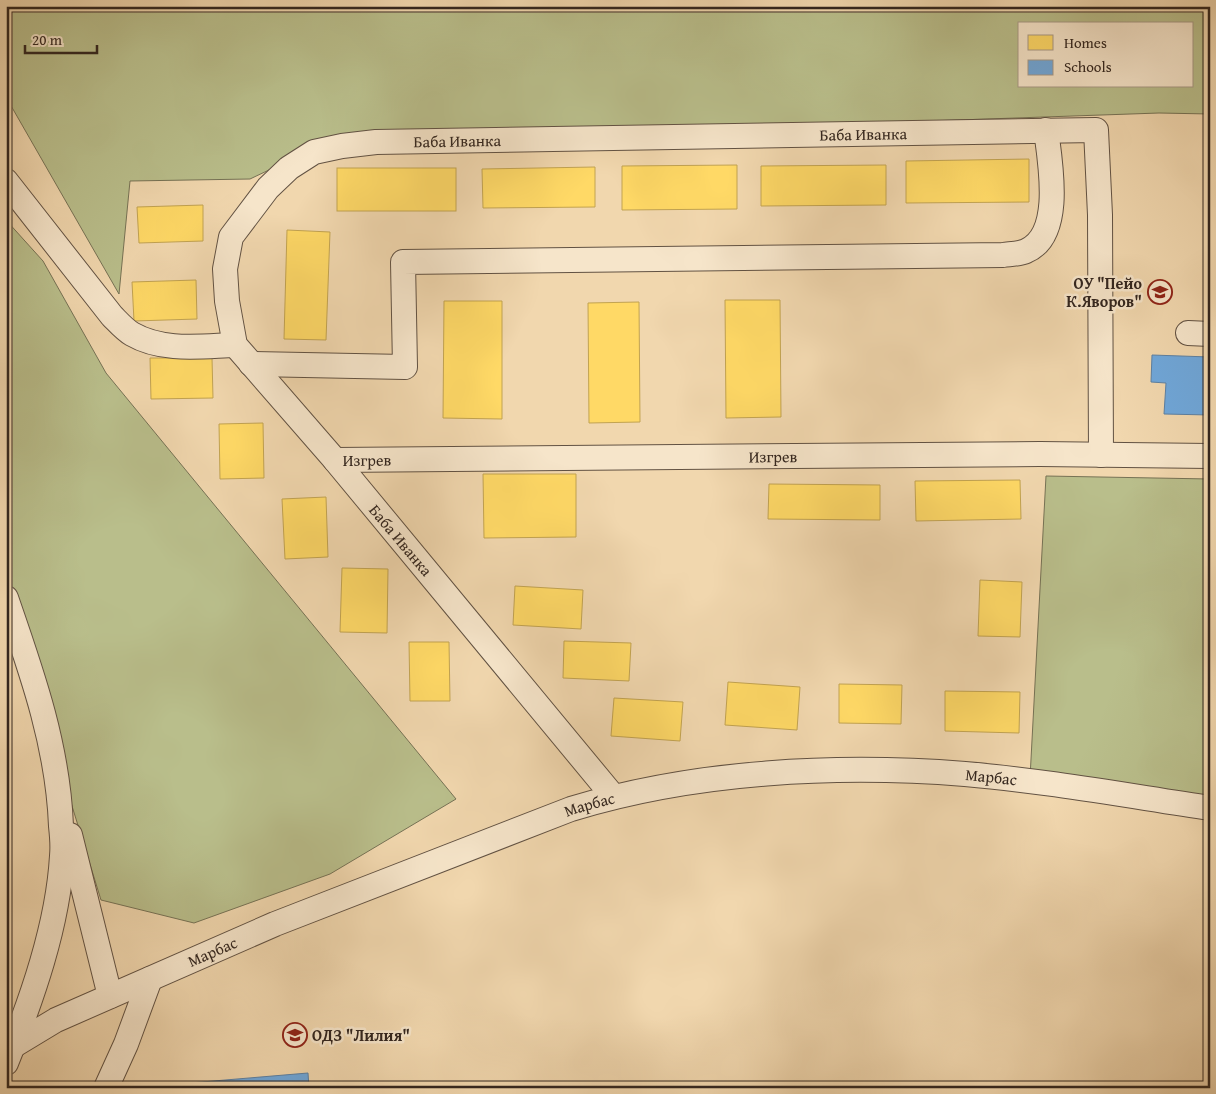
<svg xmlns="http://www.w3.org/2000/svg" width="1216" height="1094" font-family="'Gentium Book Plus',serif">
  <rect width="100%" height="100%" fill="#f1d7ae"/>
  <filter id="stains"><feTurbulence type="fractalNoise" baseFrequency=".004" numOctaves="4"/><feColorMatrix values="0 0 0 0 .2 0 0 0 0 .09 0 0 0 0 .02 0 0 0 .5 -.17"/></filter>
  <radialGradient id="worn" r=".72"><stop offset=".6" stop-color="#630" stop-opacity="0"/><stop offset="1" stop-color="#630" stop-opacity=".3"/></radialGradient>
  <g fill="#b9be8b" stroke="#767255" fill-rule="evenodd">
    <path d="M 6,6 L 1210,6 L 1210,114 L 1159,113 L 328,142 L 250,179 L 130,181 L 119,294 L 6,97 ZM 1020,24 L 1192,24 L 1192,86 L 1020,86 Z"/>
    <path d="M 6,220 L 43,261 L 106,373 L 456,799 L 330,874 L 194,923 L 101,900 L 6,592 Z"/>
    <path d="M 1046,476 L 1210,479 L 1210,801 L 1030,778 Z"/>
  </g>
  <g fill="#ffd966" stroke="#c2a351">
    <path d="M 1029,159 L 1029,202 L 906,203 L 906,161 Z"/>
    <path d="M 737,165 L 737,209 L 622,210 L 622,166 Z"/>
    <path d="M 886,165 L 886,205 L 761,206 L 761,166 Z"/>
    <path d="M 595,167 L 595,207 L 483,208 L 482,169 Z"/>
    <rect x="337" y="168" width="119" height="43"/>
    <path d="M 203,205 L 203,241 L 139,243 L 137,207 Z"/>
    <path d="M 287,230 L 330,232 L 326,340 L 284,339 Z"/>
    <path d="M 196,280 L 197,319 L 134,321 L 132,282 Z"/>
    <path d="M 725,300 L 780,300 L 781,417 L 726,418 Z"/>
    <path d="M 444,301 L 502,301 L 502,419 L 443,418 Z"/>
    <path d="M 639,302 L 640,422 L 589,423 L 588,303 Z"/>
    <path d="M 150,358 L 212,358 L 213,398 L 151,399 Z"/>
    <path d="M 263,423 L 264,478 L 220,479 L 219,424 Z"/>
    <path d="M 483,474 L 576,474 L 576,537 L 484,538 Z"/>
    <path d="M 1020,480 L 1021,519 L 916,521 L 915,481 Z"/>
    <path d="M 769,484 L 880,485 L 880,520 L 768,519 Z"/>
    <path d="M 326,497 L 328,557 L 285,559 L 282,499 Z"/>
    <path d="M 342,568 L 388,569 L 387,633 L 340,632 Z"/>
    <path d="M 980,580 L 1022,582 L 1020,637 L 978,636 Z"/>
    <path d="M 515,586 L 583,590 L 581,629 L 513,625 Z"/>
    <path d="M 564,641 L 631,643 L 629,681 L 563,678 Z"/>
    <path d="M 409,642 L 449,642 L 450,701 L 410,701 Z"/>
    <path d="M 728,682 L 800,687 L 797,730 L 725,725 Z"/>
    <path d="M 839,684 L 902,685 L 901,724 L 839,723 Z"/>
    <path d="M 945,691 L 1020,692 L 1019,733 L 945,731 Z"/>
    <path d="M 614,698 L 683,702 L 680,741 L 611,736 Z"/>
  </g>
  <g fill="#6fa8dc" stroke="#5d81a3">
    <path d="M 1152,355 L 1210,357 L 1210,415 L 1164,414 L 1166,383 L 1151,382 Z"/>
    <path d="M 308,1073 L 309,1088 L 178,1088 L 178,1084 Z"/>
  </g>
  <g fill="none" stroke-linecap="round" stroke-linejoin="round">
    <defs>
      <g id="minor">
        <path d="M 6,181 L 112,316 C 118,322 125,330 132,334 C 163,352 202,346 235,345"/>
        <path d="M 1188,333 L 1210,334"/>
        <path d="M 251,364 L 405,367 L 403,262 L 1003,255 C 1010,254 1020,254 1026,251 C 1064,235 1050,162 1046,130"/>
        <path id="s1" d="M 335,460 L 1040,454 L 1210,456"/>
        <path d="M 6,598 C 32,673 58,746 61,826 C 62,835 63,846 62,856 C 58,925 32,999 6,1063"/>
        <path id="s2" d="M 613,796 L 335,460 L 235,345 L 227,301 L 225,269 L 231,237 L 268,188 L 289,168 L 314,152 L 342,146 L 376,142 L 1096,130 L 1100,215 L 1101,455"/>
        <path d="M 70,835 L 110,996"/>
        <path id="s3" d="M 13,1046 L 56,1020 L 275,924 L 571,809 C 695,771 837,764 965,774 C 1047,781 1129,796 1210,808"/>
        <path d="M 106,1088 L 126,1044 L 150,979"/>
      </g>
    </defs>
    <use href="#minor" stroke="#625243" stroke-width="26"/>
    <use href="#minor" stroke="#f6e5ca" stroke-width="24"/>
  </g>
  <defs>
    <symbol id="school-ring" viewBox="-11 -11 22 22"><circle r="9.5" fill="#f6e5ca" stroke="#8f2418" stroke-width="1.5"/><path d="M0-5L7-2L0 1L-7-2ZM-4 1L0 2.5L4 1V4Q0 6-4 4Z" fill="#8f2418"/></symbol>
  </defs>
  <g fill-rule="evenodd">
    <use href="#school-ring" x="1146" y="278" width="28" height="28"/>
    <use href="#school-ring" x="281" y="1021" width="28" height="28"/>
  </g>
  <g text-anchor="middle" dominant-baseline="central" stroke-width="5" stroke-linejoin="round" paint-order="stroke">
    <g font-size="16" fill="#33261f" stroke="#f6e5ca">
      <text stroke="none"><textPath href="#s2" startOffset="1368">Баба Иванка</textPath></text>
      <text stroke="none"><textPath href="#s2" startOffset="962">Баба Иванка</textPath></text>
      <text stroke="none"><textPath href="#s1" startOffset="438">Изгрев</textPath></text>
      <text stroke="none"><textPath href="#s1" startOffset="32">Изгрев</textPath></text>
      <text transform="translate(401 540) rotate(50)">Баба Иванка</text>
      <text stroke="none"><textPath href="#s3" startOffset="1031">Марбас</textPath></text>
      <text stroke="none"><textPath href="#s3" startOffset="626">Марбас</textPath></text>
      <text stroke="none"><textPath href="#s3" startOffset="221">Марбас</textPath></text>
    </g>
    <g font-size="16" font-weight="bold" fill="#33261f" stroke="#f6e5ca" text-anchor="end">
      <text x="1142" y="283">ОУ "Пейо<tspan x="1142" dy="18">К.Яворов"</tspan></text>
      <text x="312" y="1035" text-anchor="start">ОДЗ "Лилия"</text>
    </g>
  </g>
  <rect width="1216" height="1094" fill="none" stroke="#f1d7ae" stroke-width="25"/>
  <rect x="8" y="8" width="1201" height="1079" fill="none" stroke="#33261f" stroke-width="2.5"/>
  <rect x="12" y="12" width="1191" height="1069" fill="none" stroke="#33261f"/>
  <rect x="1018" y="22" width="175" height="65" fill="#f6e5ca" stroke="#a89986"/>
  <rect x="1028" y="35" width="25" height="15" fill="#ffd966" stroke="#a89986"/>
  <text x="1064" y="48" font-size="15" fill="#33261f">Homes</text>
  <rect x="1028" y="60" width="25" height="15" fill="#6fa8dc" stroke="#a89986"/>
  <text x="1064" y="72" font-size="15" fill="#33261f">Schools</text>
  <path d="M25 45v8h72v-8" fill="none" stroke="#33261f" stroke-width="2.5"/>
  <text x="32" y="45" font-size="15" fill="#33261f" stroke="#f6e5ca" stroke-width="4" paint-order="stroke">20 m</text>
  <rect width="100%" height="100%" filter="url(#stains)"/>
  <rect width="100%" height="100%" fill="url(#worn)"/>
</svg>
